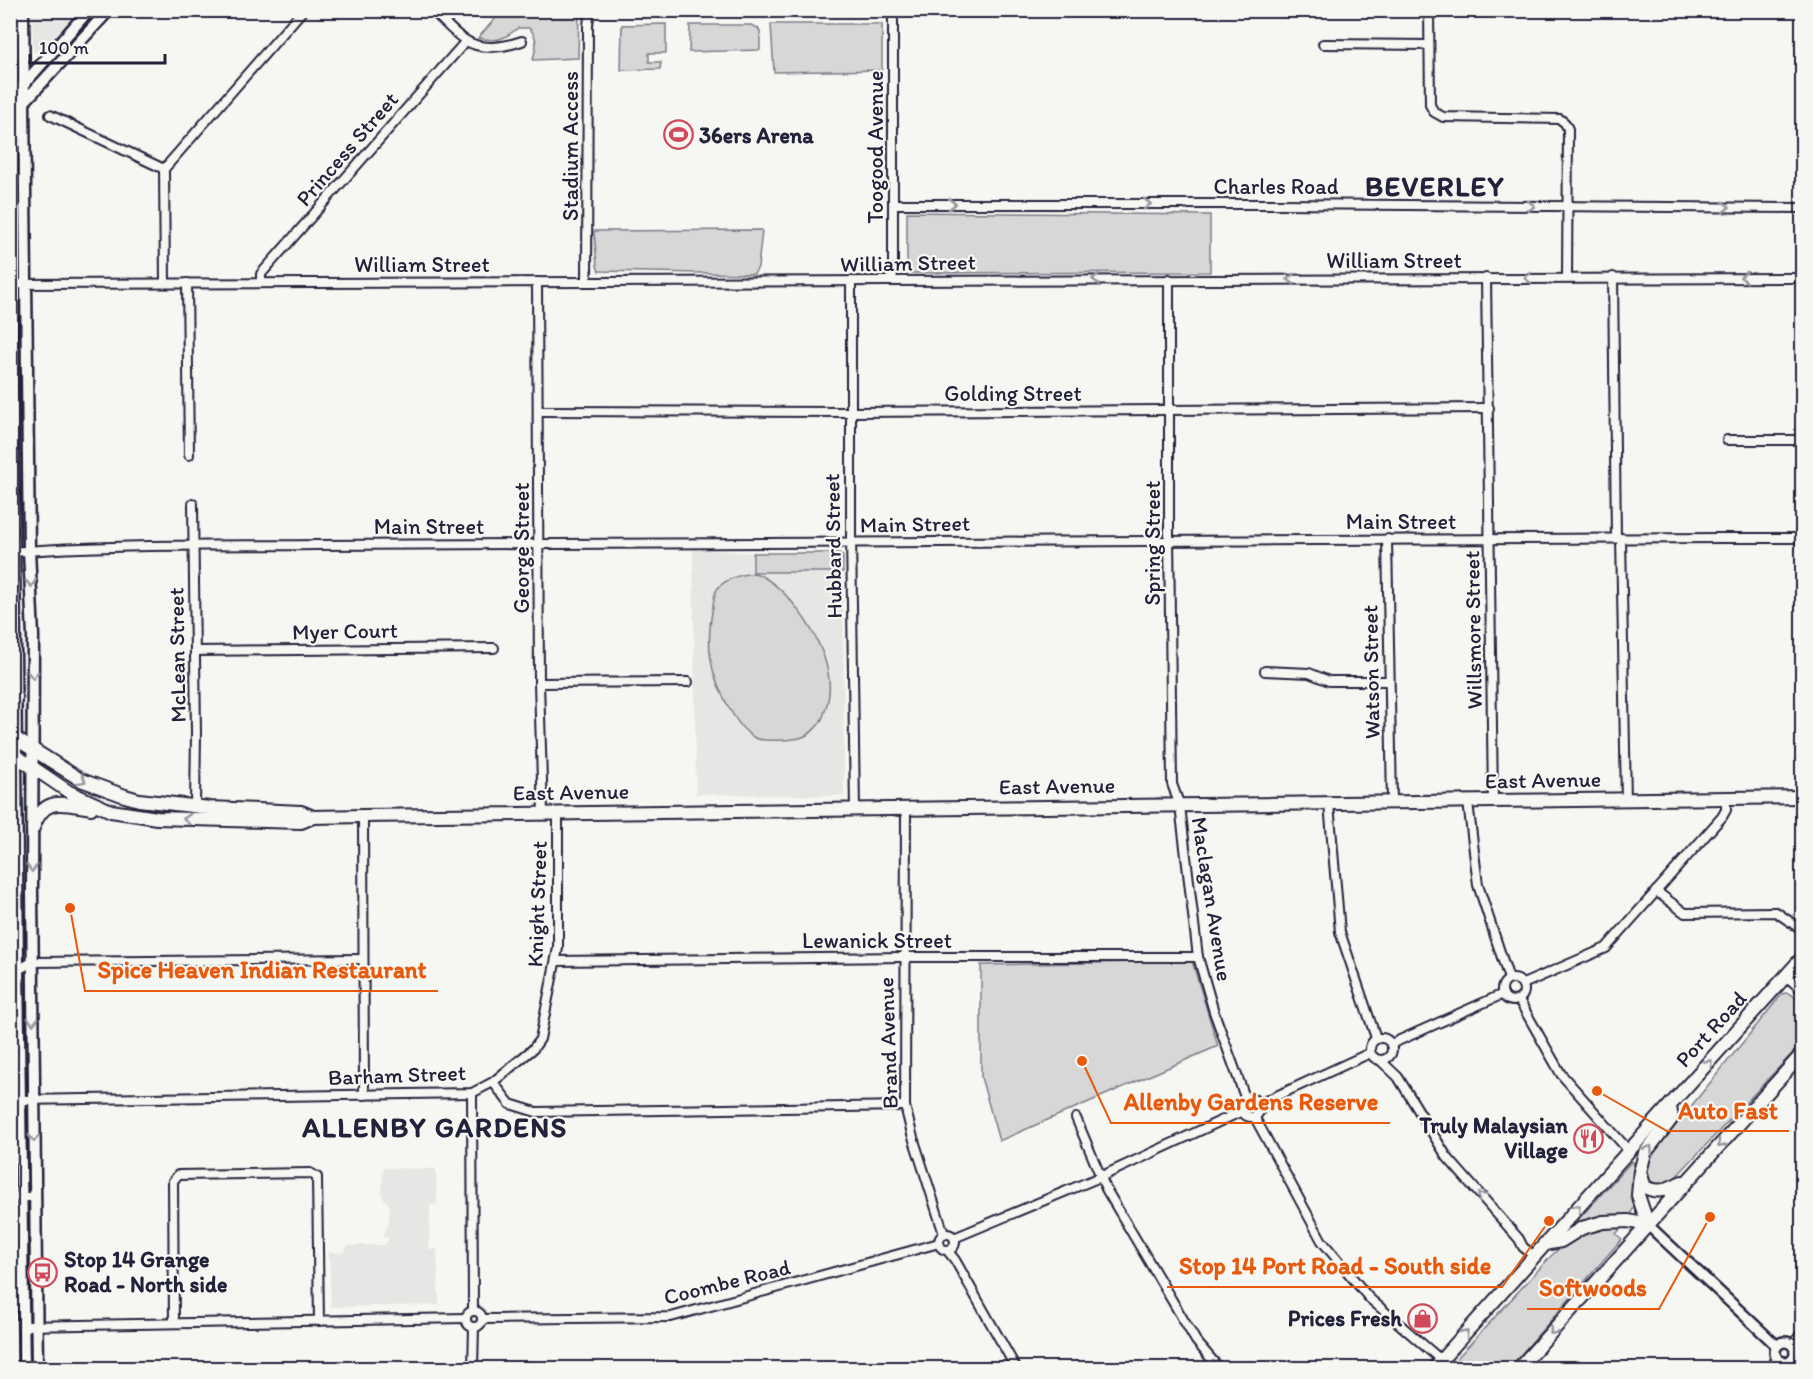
<svg xmlns="http://www.w3.org/2000/svg" width="1813" height="1379" font-family="Itim,sans-serif">
  <rect width="100%" height="100%" fill="#f6f6f2"/>
  <filter id="ink" filterUnits="userSpaceOnUse"><feTurbulence type="fractalNoise" baseFrequency=".0167" numOctaves="2"/><feDisplacementMap in="SourceGraphic" scale="12" xChannelSelector="R" yChannelSelector="G"/><feConvolveMatrix kernelMatrix="1 2 1 2 8 2 1 2 1" color-interpolation-filters="sRGB"/></filter>
  <g filter="url(#ink)">
    <g fill="#e6e6e4">
      <path d="M 32,11 L 32,10 L 78,11 L 40,53 L 33,51 Z"/>
      <path d="M 693,549 L 753,553 L 839,553 L 843,556 L 844,796 L 696,794 Z"/>
      <path d="M 383,1168 L 436,1169 L 437,1204 L 430,1205 L 429,1250 L 437,1249 L 439,1305 L 331,1307 L 329,1252 L 343,1253 L 348,1246 L 356,1245 L 385,1245 L 389,1239 L 383,1236 L 389,1221 L 390,1206 L 382,1196 Z"/>
    </g>
    <g fill="#d7d7d7" stroke="#7c7c89" stroke-width="1.5">
      <path d="M 502,11 L 579,11 L 578,58 L 533,60 C 536,47 539,38 529,28 L 518,28 C 503,40 497,42 478,38 Z"/>
      <path d="M 666,24 L 666,53 L 649,53 L 649,62 L 661,62 L 660,69 L 621,70 L 622,25 Z"/>
      <path d="M 771,24 L 882,24 L 882,70 L 774,72 Z"/>
      <path d="M 690,25 L 751,25 L 758,28 L 760,32 L 760,50 L 689,52 Z"/>
      <path d="M 907,212 L 1210,215 L 1210,272 L 910,273 L 907,269 Z"/>
      <path d="M 762,230 L 758,267 L 754,274 L 599,271 L 597,266 L 594,231 Z"/>
      <path d="M 753,553 L 839,553 L 843,556 L 843,572 L 753,572 Z"/>
      <path d="M 755,573 C 789,587 822,638 828,673 C 831,687 829,701 824,714 C 821,724 811,735 800,738 C 790,740 763,742 755,738 C 735,728 714,682 711,660 C 708,643 710,622 713,606 C 714,600 714,592 718,588 C 727,578 743,574 755,573 Z"/>
      <path d="M 1192,961 L 1218,1046 L 999,1141 L 981,1077 L 981,965 Z"/>
      <path d="M 1786,993 L 1791,994 L 1802,1004 L 1802,1043 L 1673,1180 L 1664,1186 L 1650,1181 L 1647,1165 L 1650,1157 L 1782,994 Z"/>
      <path d="M 1632,1161 L 1634,1163 C 1631,1179 1630,1190 1635,1205 L 1630,1215 C 1611,1213 1597,1215 1579,1223 L 1577,1221 Z"/>
      <path d="M 1626,1223 L 1616,1234 L 1622,1239 L 1509,1368 L 1448,1368 L 1552,1255 L 1569,1240 L 1592,1228 Z"/>
    </g>
    <g fill="none" stroke-linecap="round" stroke-linejoin="round">
      <defs>
        <g id="minor">
          <path d="M 432,10 C 443,20 453,33 465,40 C 481,51 505,47 522,41"/>
          <path d="M 1429,10 L 1430,105 L 1434,112 L 1443,117 L 1560,119 L 1565,123 L 1568,129 L 1567,278"/>
          <path d="M 1323,44 L 1429,45"/>
          <path d="M 50,115 L 164,169 L 165,283"/>
          <path d="M 164,169 L 303,10"/>
          <path d="M 894,204 L 1278,204 L 1802,208"/>
          <path d="M 1613,277 L 1616,538"/>
          <path d="M 1486,278 L 1493,802"/>
          <path d="M 1169,279 L 1169,533 L 1172,784 L 1180,806 L 1198,957 L 1214,1012 L 1246,1100"/>
          <path d="M 587,281 L 588,25 L 590,10"/>
          <path d="M 851,281 L 851,536 L 855,810"/>
          <path d="M 888,281 L 893,275 L 893,10"/>
          <path d="M 261,282 L 261,274 L 466,41"/>
          <path d="M 537,282 L 539,683 L 543,813"/>
          <path d="M 187,283 L 189,455"/>
          <path d="M 13,284 L 1802,278"/>
          <path d="M 538,411 L 850,412 L 1489,408"/>
          <path d="M 1727,440 L 1802,440"/>
          <path d="M 193,504 L 196,733 L 195,806"/>
          <path d="M 1621,538 L 1626,800"/>
          <path d="M 1387,539 L 1392,803"/>
          <path d="M 10,552 C 112,544 215,546 317,545 C 467,544 617,543 767,543 C 1112,543 1457,537 1802,538"/>
          <path d="M 195,651 L 494,648"/>
          <path d="M 1265,671 L 1309,673 L 1329,681 L 1388,681"/>
          <path d="M 539,683 L 688,682"/>
          <path d="M 1468,802 L 1478,885 L 1509,979"/>
          <path d="M 1329,804 L 1340,932 L 1376,1038"/>
          <path d="M 906,809 L 905,1106 L 912,1134 L 944,1234"/>
          <path d="M 363,816 L 364,1095"/>
          <path d="M 1656,891 L 1685,913 L 1776,912 L 1802,930"/>
          <path d="M 556,961 L 904,957 L 1198,957"/>
          <path d="M 10,970 L 18,970 L 32,962 L 363,959"/>
          <path d="M 1786,976 L 1802,990"/>
          <circle cx="1513" cy="990" r="11"/>
          <path d="M 1523,984 L 1606,948 L 1722,817 L 1726,810 L 1726,798"/>
          <path d="M 1519,1000 L 1561,1074 L 1629,1151"/>
          <circle cx="1381" cy="1049" r="11"/>
          <path d="M 1391,1044 L 1503,994"/>
          <path d="M 1380,1060 L 1398,1077 L 1447,1157 L 1519,1239 L 1523,1247 L 1534,1256"/>
          <path d="M 493,1082 L 533,1049 L 540,1039 L 558,948 L 558,813"/>
          <path d="M 472,1093 L 473,1310"/>
          <circle cx="1251" cy="1108" r="9"/>
          <path d="M 20,1100 L 472,1093 L 493,1082 L 510,1104 L 536,1112 L 905,1106"/>
          <path d="M 1259,1104 L 1370,1053"/>
          <path d="M 1254,1116 L 1322,1241 L 1369,1298 L 1441,1360"/>
          <path d="M 1076,1118 L 1106,1189 L 1196,1341 L 1219,1368"/>
          <path d="M 10,1197 L 35,1197"/>
          <circle cx="947" cy="1242" r="8"/>
          <path d="M 954,1238 L 1100,1177 L 1242,1111"/>
          <path d="M 947,1250 L 955,1260 L 1016,1368"/>
          <circle cx="474" cy="1319" r="8"/>
          <path d="M 483,1319 L 671,1317 L 939,1243"/>
          <path d="M 174,1323 L 173,1181 L 178,1175 L 310,1173 L 317,1177 L 319,1321"/>
          <path d="M 24,1326 L 466,1318"/>
          <path d="M 1792,1345 L 1802,1333"/>
          <path d="M 473,1368 L 474,1327"/>
          <path d="M 1770,1368 L 1778,1359"/>
        </g>
        <g id="tertiary">
          <path d="M 1648,1225 L 1777,1346"/>
          <circle cx="1785" cy="1352" r="10"/>
          <path d="M 1792,1359 L 1802,1368"/>
        </g>
        <g id="secondary">
          <path d="M 23,10 L 29,550 L 33,636 L 32,892 L 37,1368"/>
          <path d="M 10,96 L 24,84 L 89,10"/>
          <path d="M 24,102 L 109,10"/>
          <path d="M 10,121 L 18,970 L 24,1368"/>
        </g>
        <g id="primary">
          <path d="M 10,700 L 16,697"/>
          <path d="M 10,735 L 81,780 L 125,796 L 139,800 L 210,808 L 301,812 L 313,817"/>
          <path d="M 10,752 L 69,792 L 111,811 L 157,818 L 301,822 L 313,817 L 363,816 L 1802,797"/>
          <path d="M 33,828 C 44,795 63,804 91,808"/>
        </g>
        <g id="trunk">
          <path d="M 1640,1173 L 1645,1187 C 1660,1195 1668,1188 1682,1182"/>
          <path d="M 1648,1225 L 1638,1195 L 1640,1172 L 1645,1153 L 1672,1118 L 1670,1107"/>
          <path d="M 1544,1244 L 1561,1241 L 1582,1228 L 1603,1222 L 1628,1221 L 1648,1225"/>
          <path d="M 1434,1368 L 1802,958"/>
          <path d="M 1519,1368 L 1802,1054"/>
        </g>
      </defs>
      <use href="#minor" stroke="#22223b" stroke-width="12"/>
      <use href="#tertiary" stroke="#22223b" stroke-width="14"/>
      <use href="#secondary" stroke="#22223b" stroke-width="15"/>
      <use href="#primary" stroke="#22223b" stroke-width="16"/>
      <use href="#trunk" stroke="#22223b" stroke-width="16"/>
      <use href="#minor" stroke="#f6f6f2" stroke-width="8"/>
      <use href="#tertiary" stroke="#f6f6f2" stroke-width="9"/>
      <use href="#secondary" stroke="#f6f6f2" stroke-width="10"/>
      <use href="#primary" stroke="#f6f6f2" stroke-width="12"/>
      <use href="#trunk" stroke="#f6f6f2" stroke-width="12"/>
    </g>
    <defs><path id="oneway-chevron" d="M-2-3.5L2.5 0L-2 3.5" fill="none" stroke-width="1.6" stroke-linecap="round" stroke-linejoin="round" transform="scale(1.5)"/></defs>
    <g stroke="#9797a0">
      <use href="#oneway-chevron" transform="translate(952 204)"/>
      <use href="#oneway-chevron" transform="translate(1147 204)"/>
      <use href="#oneway-chevron" transform="translate(1531 206)"/>
      <use href="#oneway-chevron" transform="translate(1726 207)"/>
      <use href="#oneway-chevron" transform="translate(1744 277) rotate(-180)"/>
      <use href="#oneway-chevron" transform="translate(1528 278) rotate(180)"/>
      <use href="#oneway-chevron" transform="translate(1096 279) rotate(180)"/>
      <use href="#oneway-chevron" transform="translate(1291 279) rotate(180)"/>
      <use href="#oneway-chevron" transform="translate(31 583) rotate(86)"/>
      <use href="#oneway-chevron" transform="translate(33 675) rotate(90)"/>
      <use href="#oneway-chevron" transform="translate(82 780) rotate(29)"/>
      <use href="#oneway-chevron" transform="translate(187 819) rotate(-177)"/>
      <use href="#oneway-chevron" transform="translate(32 868) rotate(91)"/>
      <use href="#oneway-chevron" transform="translate(33 1021) rotate(89)"/>
      <use href="#oneway-chevron" transform="translate(1709 1063) rotate(-48)"/>
      <use href="#oneway-chevron" transform="translate(34 1138) rotate(90)"/>
      <use href="#oneway-chevron" transform="translate(1721 1144) rotate(132)"/>
      <use href="#oneway-chevron" transform="translate(1649 1149) rotate(-58)"/>
      <use href="#oneway-chevron" transform="translate(1481 1196) rotate(-131)"/>
      <use href="#oneway-chevron" transform="translate(1577 1208) rotate(-48)"/>
      <use href="#oneway-chevron" transform="translate(1553 1331) rotate(132)"/>
      <use href="#oneway-chevron" transform="translate(1465 1333) rotate(-48)"/>
    </g>
  </g>
  <defs>
    <symbol id="stadium-ring" viewBox="-11 -11 22 22"><circle r="9.5" fill="#f6f6f2" stroke="#d1495b" stroke-width="1.5"/><path d="M0-5a6.5 5 0 1 0 0 10a6.5 5 0 1 0 0-10ZM-3.5-1.8h7v3.6h-7Z" fill="#d1495b"/></symbol>
    <symbol id="restaurant-ring" viewBox="-11 -11 22 22"><circle r="9.5" fill="#f6f6f2" stroke="#d1495b" stroke-width="1.5"/><path d="M-5-6h1v4h1v-4h1v4h1v-4h1v5L-1.5 .5V6h-2V.5L-5-1ZM5-6V6H3V1.5H1.5Q1.5-4 5-6Z" fill="#d1495b"/></symbol>
    <symbol id="bus-ring" viewBox="-11 -11 22 22"><circle r="9.5" fill="#f6f6f2" stroke="#d1495b" stroke-width="1.5"/><path d="M-5-6H5V4H4V6H2V4H-2V6H-4V4H-5ZM-3.5-4V0h7V-4ZM-3.5 1.2v1.5H-2V1.2ZM2 1.2v1.5H3.5V1.2Z" fill="#d1495b"/></symbol>
    <symbol id="shop-ring" viewBox="-11 -11 22 22"><circle r="9.5" fill="#f6f6f2" stroke="#d1495b" stroke-width="1.5"/><path d="M-5-2.5h2.3a2.7 3.5 0 0 1 5.4 0H5L5.5 6h-11ZM-1.5-2.5h3a1.5 2.3 0 0 0-3 0Z" fill="#d1495b"/></symbol>
  </defs>
  <g fill-rule="evenodd">
    <use href="#stadium-ring" x="662" y="118" width="33" height="33"/>
    <use href="#restaurant-ring" x="1572" y="1122" width="33" height="33"/>
    <use href="#bus-ring" x="26" y="1256" width="33" height="33"/>
    <use href="#shop-ring" x="1406" y="1302" width="33" height="33"/>
  </g>
  <g text-anchor="middle" dominant-baseline="central" stroke-width="4.5" stroke-linejoin="round" paint-order="stroke">
    <g font-size="22" font-weight="bold" fill="#22223b" stroke="#f6f6f2" text-anchor="start">
      <text x="699" y="135">36ers Arena</text>
      <text x="1568" y="1125" text-anchor="end">Truly Malaysian<tspan x="1568" dy="25">Village</tspan></text>
      <text x="64" y="1259">Stop 14 Grange<tspan x="64" dy="25">Road - North side</tspan></text>
      <text x="1402" y="1318" text-anchor="end">Prices Fresh</text>
    </g>
    <g font-size="22" fill="#22223b" stroke="#f6f6f2">
      <text transform="translate(570 146) rotate(-90)">Stadium Access</text>
      <text transform="translate(875 147) rotate(-90)">Toogood Avenue</text>
      <text transform="translate(347 149) rotate(-49)">Princess Street</text>
      <text x="1276" y="186">Charles Road</text>
      <text x="1394" y="260">William Street</text>
      <text transform="translate(908 263) rotate(-1)">William Street</text>
      <text x="422" y="264">William Street</text>
      <text x="1013" y="393">Golding Street</text>
      <text x="1401" y="521">Main Street</text>
      <text transform="translate(915 524) rotate(-1)">Main Street</text>
      <text x="429" y="526">Main Street</text>
      <text transform="translate(1152 543) rotate(-90)">Spring Street</text>
      <text transform="translate(833 546) rotate(-91)">Hubbard Street</text>
      <text transform="translate(521 548) rotate(-90)">George Street</text>
      <text transform="translate(1473 630) rotate(-91)">Willsmore Street</text>
      <text transform="translate(345 631) rotate(-1)">Myer Court</text>
      <text transform="translate(177 655) rotate(-91)">McLean Street</text>
      <text transform="translate(1371 672) rotate(-91)">Watson Street</text>
      <text transform="translate(1543 780) rotate(-1)">East Avenue</text>
      <text transform="translate(1057 786) rotate(-1)">East Avenue</text>
      <text transform="translate(571 792) rotate(-1)">East Avenue</text>
      <text transform="translate(1212 899) rotate(81)">Maclagan Avenue</text>
      <text transform="translate(537 904) rotate(-88)">Knight Street</text>
      <text x="877" y="940">Lewanick Street</text>
      <text transform="translate(1711 1029) rotate(-48)">Port Road</text>
      <text transform="translate(888 1043) rotate(-92)">Brand Avenue</text>
      <text transform="translate(397 1075) rotate(-2)">Barham Street</text>
      <text transform="translate(727 1282) rotate(-14)">Coombe Road</text>
    </g>
    <g font-size="28" font-weight="bold" letter-spacing="1.5" fill="#22223b" stroke="#f6f6f2">
      <text x="1435" y="186">BEVERLEY</text>
      <text x="435" y="1127">ALLENBY GARDENS</text>
    </g>
  </g>
  <path fill="none" stroke="#e8590c" stroke-width="2" d="M70 908L85 991H438M1082 1061L1111 1123H1390M1597 1091L1667 1131H1789M1549 1221L1502 1287H1167M1710 1217L1659 1309H1527"/>
  <g fill="#e8590c" stroke="#f6f6f2" stroke-width="2">
    <circle cx="70" cy="908" r="6"/>
    <circle cx="1082" cy="1061" r="6"/>
    <circle cx="1597" cy="1091" r="6"/>
    <circle cx="1549" cy="1221" r="6"/>
    <circle cx="1710" cy="1217" r="6"/>
  </g>
  <g font-size="24" text-anchor="middle" font-weight="bold" fill="#e8590c" stroke="#f6f6f2" stroke-width="4.5" stroke-linejoin="round" paint-order="stroke">
    <text x="262" y="978">Spice Heaven Indian Restaurant</text>
    <text x="1251" y="1110">Allenby Gardens Reserve</text>
    <text x="1728" y="1119">Auto Fast</text>
    <text x="1335" y="1274">Stop 14 Port Road - South side</text>
    <text x="1593" y="1296">Softwoods</text>
  </g>
  <rect width="1813" height="1379" fill="none" stroke="#f6f6f2" stroke-width="36"/>
  <rect x="18" y="18" width="1777" height="1343" fill="none" stroke="#22223b" stroke-width="2" filter="url(#ink)"/>
  <path d="M30 54v9h135v-9" fill="none" stroke="#22223b" stroke-width="3"/>
  <text x="39" y="54" font-size="18" fill="#22223b" stroke="#f6f6f2" stroke-width="4.5" paint-order="stroke">100 m</text>
</svg>
